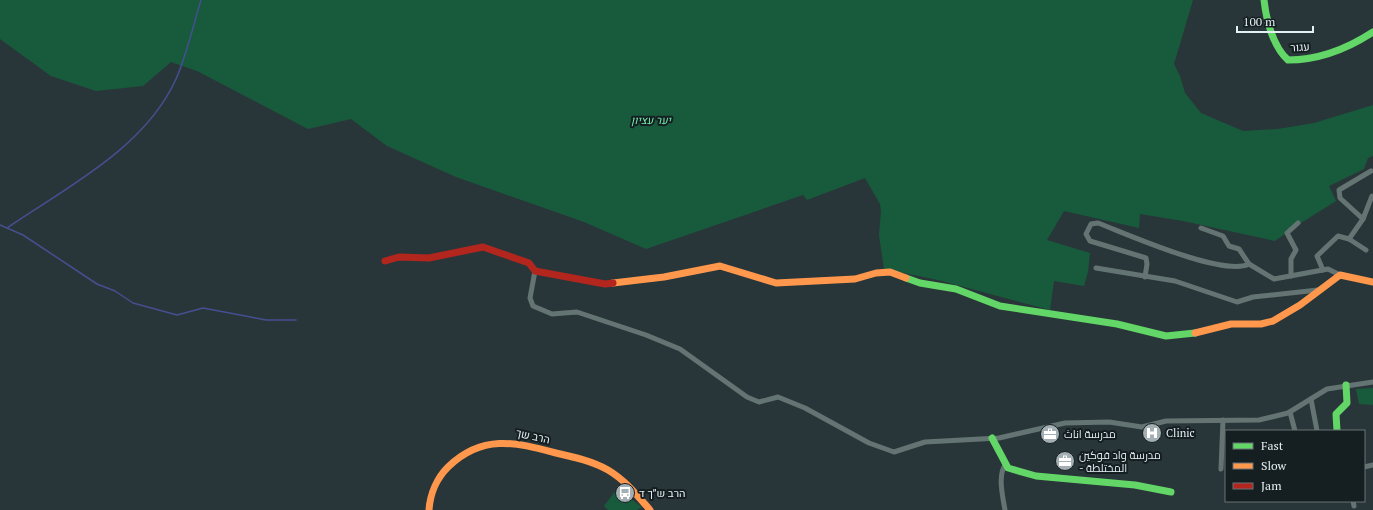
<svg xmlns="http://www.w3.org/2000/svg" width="1373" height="510" font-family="'PT Serif',Cairo,Heebo,serif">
  <rect width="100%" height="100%" fill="#293639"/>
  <g fill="#185b3c">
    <path d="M 0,0 L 1193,0 L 1174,64 L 1180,76 L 1185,93 L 1201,113 L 1243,131 L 1278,129 L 1314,123 L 1373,105 L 1373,156 L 1368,158 L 1364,169 L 1329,186 L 1336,201 L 1296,226 L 1275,241 L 1183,221 L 1140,214 L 1139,228 L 1064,211 L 1047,240 L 1090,253 L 1088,272 L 1084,286 L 1054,281 L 1050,310 L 938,280 L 884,269 L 879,235 L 881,211 L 880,204 L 865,178 L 807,200 L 803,195 L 646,249 L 584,222 L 456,177 L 387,146 L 351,119 L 308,129 L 197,71 L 171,62 L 143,86 L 96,91 L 51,76 L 0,39 Z"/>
    <path d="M 1373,388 L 1373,405 L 1359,404 L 1356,389 Z"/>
    <path d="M 617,489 L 642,507 L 637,510 L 608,510 L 604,506 Z"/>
  </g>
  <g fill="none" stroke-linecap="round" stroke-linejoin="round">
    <g stroke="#454f91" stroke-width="1.5">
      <path d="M 0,225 L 23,235 L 97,284 L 115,291 L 133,303 L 177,315 L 203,308 L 266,320 L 296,320"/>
      <path d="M 7,228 C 67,187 145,148 176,79 C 187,54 193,26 201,0"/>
    </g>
    <g stroke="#647473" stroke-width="5">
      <path d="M 1363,219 L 1340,198 L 1339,190 L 1371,171"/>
      <path d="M 1201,228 L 1223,236 L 1229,246 L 1239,249 L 1249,264 L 1274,279 L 1328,269 L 1340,275"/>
      <path d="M 1349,239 L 1363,219 L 1372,196"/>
      <path d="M 1096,268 L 1175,281 L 1237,302 L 1253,297 L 1318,290"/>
      <path d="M 1323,270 L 1317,256 L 1338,236 L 1349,239 L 1366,250"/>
      <path d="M 535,271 L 530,298 L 533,306 L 552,314 L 577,312 L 646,335 L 680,349 L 747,397 L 759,402 L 778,397 L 805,408 L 869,443 L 894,452 L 925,442 L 999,438 L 1065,423 L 1109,422 L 1142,427 L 1166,421 L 1259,420 L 1288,413 L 1327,389 L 1373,382"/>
      <path d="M 1291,276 L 1291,259 L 1296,250 L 1287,233 L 1298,223"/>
      <path d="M 1145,277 L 1147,264 L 1146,258 L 1090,241 L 1086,234 L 1091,224 L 1098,223 C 1127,234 1223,277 1249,264"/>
      <path d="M 1311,399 L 1317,431"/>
      <path d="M 1290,412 L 1295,431"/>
      <path d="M 1364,467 L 1373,465"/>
      <path d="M 1221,469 L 1223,420"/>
      <path d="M 1353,501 L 1354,506"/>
      <path d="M 1005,510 C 1003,498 997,474 1006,464"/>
    </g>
    <g stroke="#63d668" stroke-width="7">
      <path d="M 1264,0 C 1266,19 1273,47 1288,60 C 1319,60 1347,49 1373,32"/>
      <path d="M 906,278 L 920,283 L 956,289 L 1000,306 L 1117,324 L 1166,336 L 1195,333"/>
      <path d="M 1337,431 L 1336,414 L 1347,403 L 1346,385"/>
      <path d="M 992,438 L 1008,468 L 1036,476 L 1135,485 L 1171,492"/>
    </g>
    <g stroke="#ff974d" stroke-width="7">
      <path d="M 613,283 L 664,277 L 720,266 L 776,283 L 855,279 L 876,273 L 890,272 L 906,278"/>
      <path d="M 1195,333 L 1231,324 L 1261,324 L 1273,321 L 1300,305 L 1340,275 L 1373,282"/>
      <path d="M 429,510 C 430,494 437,478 448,467 C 482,434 515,442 556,453 C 574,457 592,461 608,470 C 625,480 637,495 650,510"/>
    </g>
    <path stroke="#b3261e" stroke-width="7" d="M 385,261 L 399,257 L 429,258 L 483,247 L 529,263 L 535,271 L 605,284 L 613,283"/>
  </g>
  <defs>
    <symbol id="hospital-disc" viewBox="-11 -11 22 22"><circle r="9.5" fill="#a3afb3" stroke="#151e21"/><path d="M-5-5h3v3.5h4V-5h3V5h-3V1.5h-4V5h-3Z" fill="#fff"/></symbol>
    <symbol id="office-disc" viewBox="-11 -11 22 22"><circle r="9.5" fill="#a3afb3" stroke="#151e21"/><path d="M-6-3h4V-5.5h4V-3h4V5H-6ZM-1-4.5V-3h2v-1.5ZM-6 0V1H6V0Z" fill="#fff"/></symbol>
    <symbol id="bus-disc" viewBox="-11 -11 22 22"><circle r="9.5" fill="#a3afb3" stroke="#151e21"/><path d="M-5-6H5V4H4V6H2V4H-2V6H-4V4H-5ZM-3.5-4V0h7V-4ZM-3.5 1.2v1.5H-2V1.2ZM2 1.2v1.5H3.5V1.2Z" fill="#fff"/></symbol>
  </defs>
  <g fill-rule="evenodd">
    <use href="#hospital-disc" x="1141" y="422" width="22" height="22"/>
    <use href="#office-disc" x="1039" y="423" width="22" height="22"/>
    <use href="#office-disc" x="1054" y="450" width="22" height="22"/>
    <use href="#bus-disc" x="614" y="482" width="22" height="22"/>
  </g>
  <g text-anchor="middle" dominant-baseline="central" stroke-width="4" stroke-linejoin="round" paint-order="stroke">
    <g font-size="11" fill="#e4f0f4" stroke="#151e21">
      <text transform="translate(1300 47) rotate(-3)">עגור</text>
      <text transform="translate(533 436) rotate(12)">הרב שך</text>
    </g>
    <g font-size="11" font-style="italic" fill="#6eeba8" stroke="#151e21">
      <text x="651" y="120">יער עציון</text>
    </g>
    <g font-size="11" fill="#e4f0f4" stroke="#151e21" text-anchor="start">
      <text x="1166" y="433">Clinic</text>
      <text x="1064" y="434">مدرسة اناث</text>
      <text x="1079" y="455">مدرسة واد فوكين<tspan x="1079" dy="13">- المختلطة</tspan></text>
      <text x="639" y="493">הרב ש״ך ד</text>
    </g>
  </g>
  <rect x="1225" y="430" width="140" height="72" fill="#151e21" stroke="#687275"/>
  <rect x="1233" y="443" width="20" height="6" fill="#63d668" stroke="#687275"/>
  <text x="1261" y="450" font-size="12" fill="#e4f0f4">Fast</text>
  <rect x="1233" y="463" width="20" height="6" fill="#ff974d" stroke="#687275"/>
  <text x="1261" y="470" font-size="12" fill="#e4f0f4">Slow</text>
  <rect x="1233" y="483" width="20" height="6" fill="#b3261e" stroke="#687275"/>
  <text x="1261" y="490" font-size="12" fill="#e4f0f4">Jam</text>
  <path d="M1237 26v6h76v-6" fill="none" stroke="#e4f0f4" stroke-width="2"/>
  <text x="1243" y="26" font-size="12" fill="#e4f0f4" stroke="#151e21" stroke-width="3" paint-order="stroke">100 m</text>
</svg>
